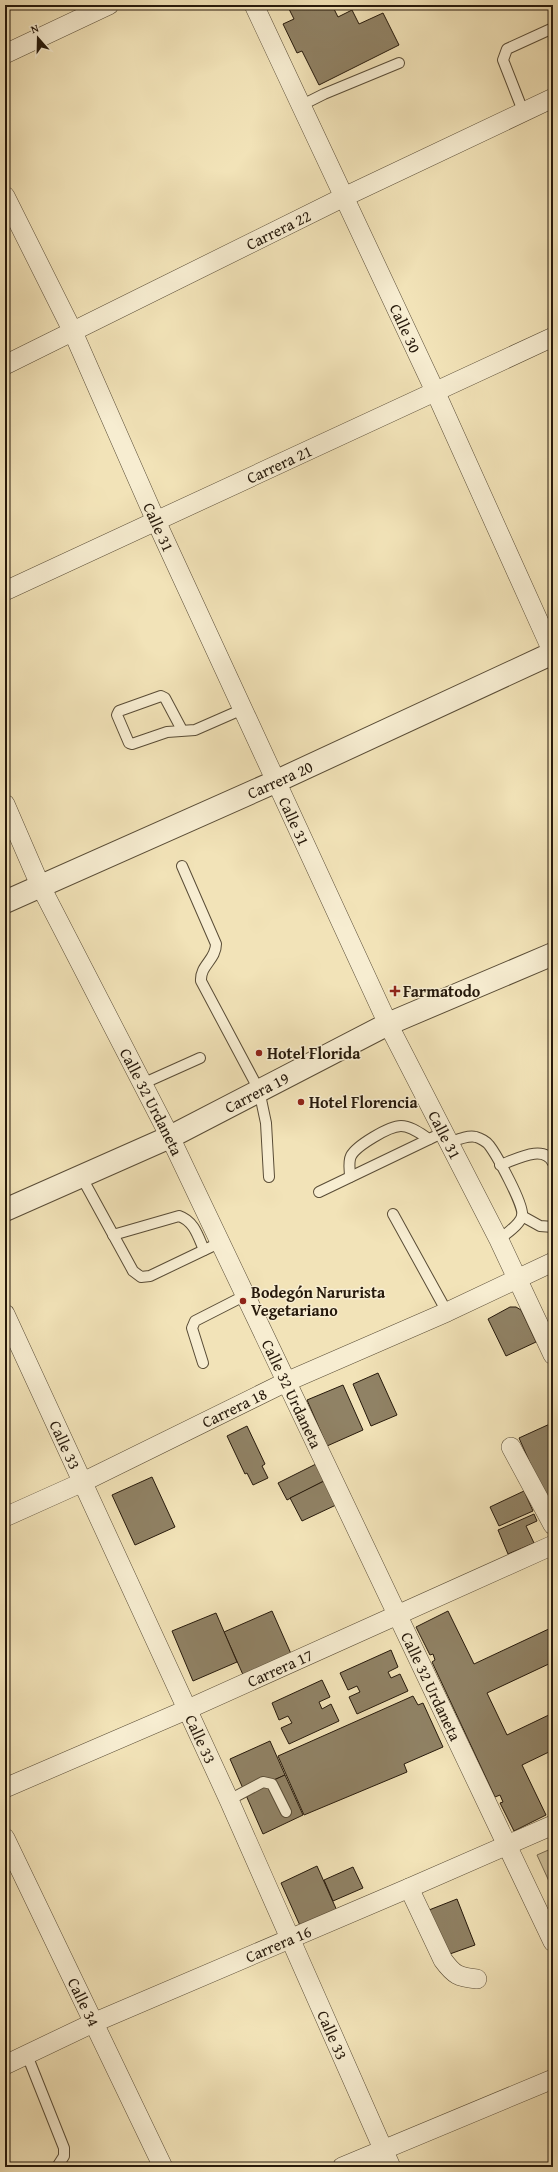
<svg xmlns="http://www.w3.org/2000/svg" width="558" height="2172" font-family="'Gentium Book Plus',serif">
  <rect width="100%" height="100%" fill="#f2e3b8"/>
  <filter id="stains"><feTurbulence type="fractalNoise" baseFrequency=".005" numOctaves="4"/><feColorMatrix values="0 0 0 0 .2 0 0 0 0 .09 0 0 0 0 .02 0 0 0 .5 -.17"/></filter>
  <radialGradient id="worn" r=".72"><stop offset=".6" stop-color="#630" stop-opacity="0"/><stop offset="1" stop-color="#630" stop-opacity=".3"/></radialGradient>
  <path fill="#cfc19b" stroke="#7a6d53" d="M 553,1848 L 553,1890 L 537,1855 Z"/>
  <g fill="#908265" stroke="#26190b">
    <path d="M 287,5 L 332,5 L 338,17 L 352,10 L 359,24 L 383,13 L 399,45 L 319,85 L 302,51 L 297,53 L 283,24 L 294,19 Z"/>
    <path d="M 510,1307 L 516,1307 L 521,1310 L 536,1342 L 506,1356 L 488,1319 Z"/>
    <path d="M 378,1373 L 397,1415 L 371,1426 L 353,1384 Z"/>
    <path d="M 343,1385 L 363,1430 L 327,1446 L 307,1400 Z"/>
    <path d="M 552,1423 L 553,1499 L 547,1501 L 519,1438 Z"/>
    <path d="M 247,1426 L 265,1464 L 262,1466 L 268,1478 L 253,1485 L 247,1473 L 245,1474 L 227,1436 Z"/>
    <path d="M 316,1464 L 324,1481 L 287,1500 L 278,1483 Z"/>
    <path d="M 152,1477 L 175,1527 L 135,1545 L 112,1495 Z"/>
    <path d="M 324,1481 L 336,1505 L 302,1521 L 290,1498 Z"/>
    <path d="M 524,1491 L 533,1511 L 499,1526 L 490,1507 Z"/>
    <path d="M 534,1514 L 537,1521 L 526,1526 L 534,1543 L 508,1554 L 498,1530 Z"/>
    <path d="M 272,1611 L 292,1656 L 244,1677 L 224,1632 Z"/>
    <path d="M 448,1611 L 474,1664 L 553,1627 L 553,1662 L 487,1693 L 507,1735 L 553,1713 L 553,1750 L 522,1765 L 546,1815 L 514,1831 L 500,1803 L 503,1802 L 500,1795 L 495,1797 L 432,1662 L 435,1660 L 433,1654 L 430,1655 L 416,1627 Z"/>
    <path d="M 216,1613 L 237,1662 L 193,1681 L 172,1631 Z"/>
    <path d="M 391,1650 L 398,1667 L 388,1672 L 391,1678 L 400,1674 L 408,1691 L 357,1714 L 349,1697 L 360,1692 L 357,1686 L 348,1690 L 340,1673 Z"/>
    <path d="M 322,1680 L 330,1697 L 319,1702 L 322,1709 L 331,1704 L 339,1721 L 289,1744 L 281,1728 L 292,1723 L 288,1716 L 279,1720 L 272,1703 Z"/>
    <path d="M 413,1696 L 418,1705 L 423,1703 L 443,1747 L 404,1764 L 407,1772 L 304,1815 L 278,1756 Z"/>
    <path d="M 270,1741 L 285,1775 L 245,1793 L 230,1759 Z"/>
    <path d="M 285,1775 L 303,1815 L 263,1834 L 245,1793 Z"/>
    <path d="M 317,1866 L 338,1913 L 302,1930 L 281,1883 Z"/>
    <path d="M 353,1867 L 363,1888 L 333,1901 L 324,1880 Z"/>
    <path d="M 457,1899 L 475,1945 L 447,1955 L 429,1910 Z"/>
  </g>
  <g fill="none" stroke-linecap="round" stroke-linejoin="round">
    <defs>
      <g id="service">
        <path d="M 302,105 L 324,94 L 399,63"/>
        <path d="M 523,111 L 503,60 L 507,49 L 553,28"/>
        <path d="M 182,730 L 165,698 L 161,696 L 119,711 L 117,715 L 129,743 L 132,744 L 167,732 L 195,730 L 243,709"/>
        <path d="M 182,866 L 216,944 C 216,960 200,965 201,981 L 259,1090 L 266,1123 L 269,1177"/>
        <path d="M 142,1084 L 200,1058"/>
        <path d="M 449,1143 C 457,1140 467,1135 476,1137 C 480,1138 487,1142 489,1145 C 496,1154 525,1206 522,1216 C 520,1225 505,1234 499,1240"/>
        <path d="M 500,1165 C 515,1160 544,1143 553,1163"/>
        <path d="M 81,1176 L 133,1271 L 141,1277 L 150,1276 L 219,1243"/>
        <path d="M 350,1177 C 350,1170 348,1162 351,1156 C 356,1146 389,1126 401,1126 C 411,1126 421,1134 429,1139"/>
        <path d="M 319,1192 L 444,1132"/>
        <path d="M 393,1214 L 447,1312"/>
        <path d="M 522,1216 L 540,1226 L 553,1227"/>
        <path d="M 113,1235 L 179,1216 C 194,1221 198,1236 204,1250"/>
        <path d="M 203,1363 L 192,1328 L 195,1321 L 244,1296"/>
        <path d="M 229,1800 L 263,1782 L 272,1784 L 286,1812"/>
        <path d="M 27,2055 L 64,2148 L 64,2156 L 57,2167"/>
      </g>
      <g id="minor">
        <path id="s1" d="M 254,5 L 435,391 L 553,653"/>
        <path d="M 5,54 L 109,5"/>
        <path id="s2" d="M 5,196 L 73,332 L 156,521 L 388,1024 L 499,1240 L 553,1355"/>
        <path id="s3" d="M 5,365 L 344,197 L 553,98"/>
        <path id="s4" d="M 5,591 L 553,337"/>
        <path id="s5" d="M 5,804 L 40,885 L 170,1137 L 553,1942"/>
        <path id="s6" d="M 5,1314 L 229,1800 L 391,2167"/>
        <path d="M 511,1447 L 553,1525"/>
        <path id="s7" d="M 5,1517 L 83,1482 L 286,1382 L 447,1312 L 553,1262"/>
        <path id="s8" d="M 5,1788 L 186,1710 L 553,1545"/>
        <path id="s9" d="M 5,1838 L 163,2167"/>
        <path d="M 409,1888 L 443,1960 C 454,1975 458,1977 477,1979"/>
        <path id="s10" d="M 5,2065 L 93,2023 L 409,1888 L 553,1825"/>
        <path d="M 342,2167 L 553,2079"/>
      </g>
      <g id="tertiary">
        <path id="s11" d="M 5,902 L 277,781 L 553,653"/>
        <path id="s12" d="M 5,1210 L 170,1137 L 388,1024 L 553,954"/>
      </g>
    </defs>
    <use href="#service" stroke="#594c36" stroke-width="12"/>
    <use href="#minor" stroke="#594c36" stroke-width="20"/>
    <use href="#tertiary" stroke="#594c36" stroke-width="24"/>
    <use href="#service" stroke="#f7edd1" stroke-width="10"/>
    <use href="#minor" stroke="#f7edd1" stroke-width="19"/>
    <use href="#tertiary" stroke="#f7edd1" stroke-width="22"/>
  </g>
  <g fill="#8f2418" stroke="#f7edd1" stroke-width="1.5">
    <path d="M393 985h4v4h4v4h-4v4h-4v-4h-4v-4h4z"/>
    <circle cx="259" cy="1053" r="4"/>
    <circle cx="301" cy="1102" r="4"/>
    <circle cx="243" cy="1301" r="4"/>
  </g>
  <g text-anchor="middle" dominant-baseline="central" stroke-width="3" stroke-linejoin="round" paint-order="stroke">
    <g font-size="16" fill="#26190b" stroke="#f7edd1">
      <text stroke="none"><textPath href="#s3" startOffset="305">Carrera 22</textPath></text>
      <text stroke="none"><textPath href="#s1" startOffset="357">Calle 30</textPath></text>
      <text stroke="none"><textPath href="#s4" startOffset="302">Carrera 21</textPath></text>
      <text stroke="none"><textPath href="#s2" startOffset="365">Calle 31</textPath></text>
      <text stroke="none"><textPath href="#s11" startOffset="301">Carrera 20</textPath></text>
      <text stroke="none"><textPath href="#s2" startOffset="689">Calle 31</textPath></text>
      <text stroke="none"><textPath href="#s12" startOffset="278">Carrera 19</textPath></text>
      <text stroke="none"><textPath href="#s5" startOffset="332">Calle 32 Urdaneta</textPath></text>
      <text stroke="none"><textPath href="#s2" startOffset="1037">Calle 31</textPath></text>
      <text stroke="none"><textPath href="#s5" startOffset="656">Calle 32 Urdaneta</textPath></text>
      <text stroke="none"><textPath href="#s7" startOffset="254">Carrera 18</textPath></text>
      <text stroke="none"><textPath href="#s6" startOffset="144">Calle 33</textPath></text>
      <text stroke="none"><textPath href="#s8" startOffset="300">Carrera 17</textPath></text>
      <text stroke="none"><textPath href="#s5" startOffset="980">Calle 32 Urdaneta</textPath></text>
      <text stroke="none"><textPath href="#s6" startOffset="468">Calle 33</textPath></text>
      <text stroke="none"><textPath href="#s10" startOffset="299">Carrera 16</textPath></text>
      <text stroke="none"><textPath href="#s9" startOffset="182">Calle 34</textPath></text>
      <text stroke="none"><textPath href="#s6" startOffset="792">Calle 33</textPath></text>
    </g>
    <g font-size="16" font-weight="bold" fill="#26190b" stroke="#f7edd1" text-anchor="start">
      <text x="403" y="991">Farmatodo</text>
      <text x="267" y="1053">Hotel Florida</text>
      <text x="309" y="1102">Hotel Florencia</text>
      <text x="251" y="1292">Bodegón Narurista<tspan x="251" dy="18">Vegetariano</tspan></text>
    </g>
  </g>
  <rect width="558" height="2172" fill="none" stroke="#f2e3b8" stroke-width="20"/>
  <rect x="6" y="6" width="546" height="2160" fill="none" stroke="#26190b" stroke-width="2"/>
  <rect x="10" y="10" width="538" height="2152" fill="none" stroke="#26190b"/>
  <g transform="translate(38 38) rotate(340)" stroke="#f7edd1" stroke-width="3" paint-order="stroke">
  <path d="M0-3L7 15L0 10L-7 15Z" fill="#26190b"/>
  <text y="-6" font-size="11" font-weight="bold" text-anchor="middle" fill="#26190b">N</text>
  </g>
  <rect width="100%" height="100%" filter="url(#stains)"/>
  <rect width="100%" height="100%" fill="url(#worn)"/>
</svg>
